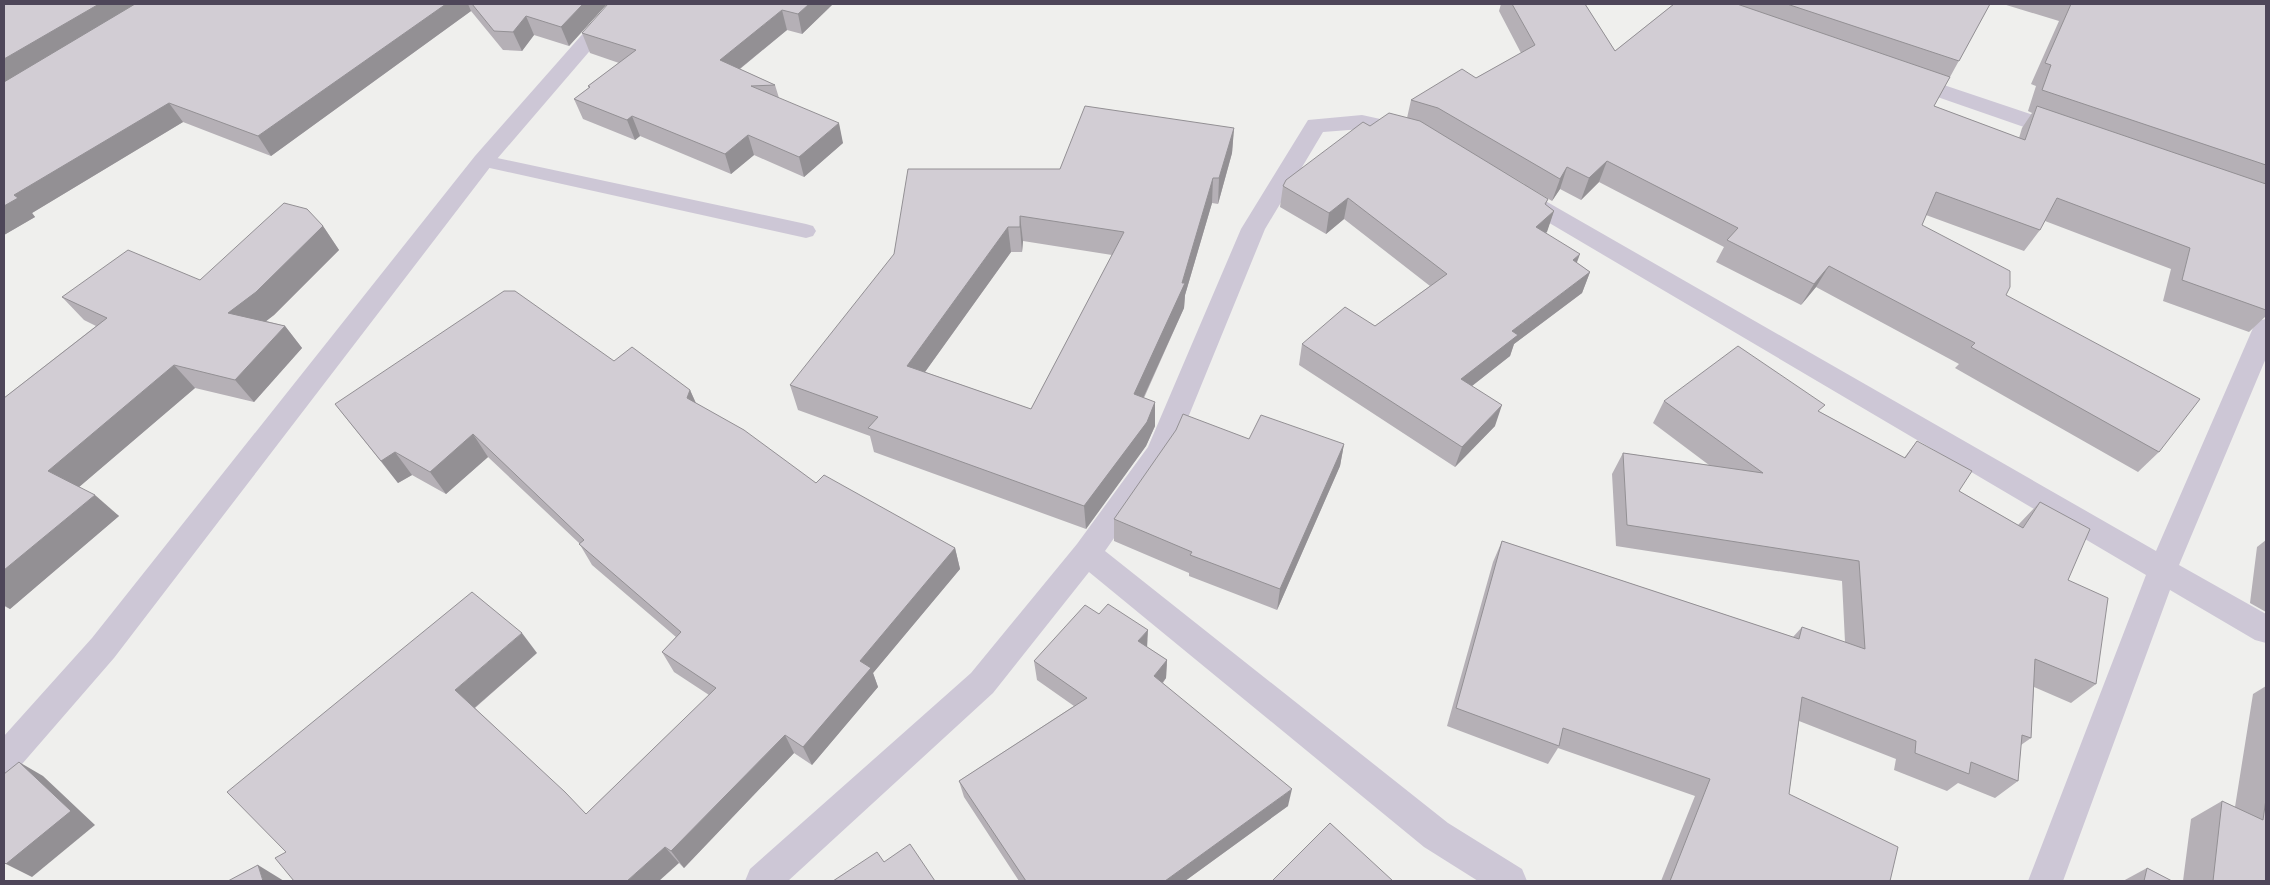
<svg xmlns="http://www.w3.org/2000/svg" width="2270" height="885" font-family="Barlow,sans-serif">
  <rect width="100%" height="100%" fill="#efefed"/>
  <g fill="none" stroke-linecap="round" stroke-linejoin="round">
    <path fill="#cdc7d6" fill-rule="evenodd" d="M 483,155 L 806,224 L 813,226 L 816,231 L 813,236 L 806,238 L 476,165 L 474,161 L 476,157 Z"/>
    <g fill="#cdc7d6" fill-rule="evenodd">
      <path d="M 609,4 L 630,4 L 491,166 L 114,658 L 16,771 L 4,775 L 4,736 L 92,638 L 475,156 Z"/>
      <path d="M 1908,73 L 2069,127 L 2072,132 L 2069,137 L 2061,139 L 2053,137 L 1900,84 L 1897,79 L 1900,74 Z"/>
      <path d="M 1362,115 L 1417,127 L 1420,132 L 1417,137 L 1409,139 L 1362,129 L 1323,132 L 1265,229 L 1174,452 L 1105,551 L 1448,823 L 1522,869 L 1527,881 L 1478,881 L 1424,847 L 1089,572 L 993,693 L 788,881 L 745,881 L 750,869 L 971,673 L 1077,544 L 1148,447 L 1241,229 L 1308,120 Z"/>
      <path d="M 1520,188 L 1528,191 L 2156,551 L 2253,328 L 2257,321 L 2266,319 L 2266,358 L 2179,565 L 2266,614 L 2266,643 L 2255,640 L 2170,590 L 2063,881 L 2028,881 L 2146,575 L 1512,201 L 1508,196 L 1512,191 Z"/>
    </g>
  </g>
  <g fill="#b5b0b6" fill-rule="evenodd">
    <path d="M 4,4 L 607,4 L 569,46 L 534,35 L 522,51 L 503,50 L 471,11 L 271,156 L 183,122 L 32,213 L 35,217 L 4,235 Z"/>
    <path d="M 833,4 L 802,34 L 787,30 L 740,69 L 775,85 L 779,98 L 843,143 L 804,177 L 754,155 L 731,174 L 640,136 L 635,140 L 583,119 L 574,99 L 589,88 L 588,86 L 619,63 L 590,53 L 582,33 Z"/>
    <path d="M 1501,4 L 1585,4 L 1615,51 L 1674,4 L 1990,4 L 1950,77 L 1934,106 L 2019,138 L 2022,128 L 2032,113 L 2028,111 L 2036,86 L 2031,84 L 2059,21 L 2003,4 L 2266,4 L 2266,316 L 2249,332 L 2163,301 L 2171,269 L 2045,221 L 2040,230 L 2024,251 L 1926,215 L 1922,225 L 2006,295 L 2159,452 L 2138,472 L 1955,368 L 1959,364 L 1816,287 L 1801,305 L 1716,262 L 1724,247 L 1599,182 L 1581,200 L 1560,189 L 1552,201 L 1498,168 L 1548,199 L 1546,205 L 1554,211 L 1546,233 L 1577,263 L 1590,272 L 1582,293 L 1514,344 L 1510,356 L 1472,386 L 1495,426 L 1455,467 L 1299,365 L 1302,344 L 1375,326 L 1430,286 L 1344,219 L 1326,234 L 1280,207 L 1283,186 L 1370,126 L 1407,118 L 1411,100 L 1476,78 L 1521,53 L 1499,11 Z"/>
    <path d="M 1234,128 L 1232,153 L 1218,204 L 1212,203 L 1185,295 L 1184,308 L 1144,398 L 1155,402 L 1155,426 L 1146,446 L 1086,529 L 874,452 L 870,436 L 798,410 L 790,385 L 1060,169 ZM 1023,241 L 1112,255 L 1031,409 L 925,372 L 1011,252 L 1022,252 Z"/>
    <path d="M 323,226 L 339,250 L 274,315 L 266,321 L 285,326 L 302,348 L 254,402 L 195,388 L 79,487 L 119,516 L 10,609 L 4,606 L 4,398 L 96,326 L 84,320 L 62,297 L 200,280 Z"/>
    <path d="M 614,361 L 690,390 L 696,403 L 816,483 L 955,548 L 960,569 L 873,673 L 878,687 L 812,765 L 794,753 L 684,868 L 679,863 L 286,852 L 537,653 L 475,708 L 586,814 L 709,695 L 674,672 L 662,652 L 676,637 L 592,565 L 579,543 L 488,457 L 446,494 L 412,475 L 398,483 L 335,404 Z"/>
    <path d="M 1664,401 L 1820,412 L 1904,458 L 1917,441 L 1959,491 L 2018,525 L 2040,502 L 2068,580 L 2096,684 L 2071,703 L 2034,687 L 2031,738 L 2021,745 L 2018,781 L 1995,798 L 1958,783 L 1947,791 L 1894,770 L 1896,759 L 1799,721 L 1789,794 L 1890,881 L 1661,881 L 1695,796 L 1558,748 L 1548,764 L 1447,726 L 1493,562 L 1502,541 L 1793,637 L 1802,627 L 1845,642 L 1842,581 L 1616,546 L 1612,474 L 1623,453 L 1709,465 L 1653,423 Z"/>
    <path d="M 1249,439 L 1344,444 L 1340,466 L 1277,610 L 1189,576 L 1189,573 L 1114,541 L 1114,519 Z"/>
    <path d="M 2266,540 L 2266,612 L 2250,603 L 2257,547 Z"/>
    <path d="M 1147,647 L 1167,660 L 1166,678 L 1163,683 L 1288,806 L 1185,881 L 1019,881 L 964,797 L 959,781 L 1074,706 L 1037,680 L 1034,661 Z"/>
    <path d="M 2266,686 L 2266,881 L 2183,881 L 2191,819 L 2222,801 L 2235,807 L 2253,694 Z"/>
    <path d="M 2147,868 L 2172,881 L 2123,881 Z"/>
  </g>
  <g fill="#939094">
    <path d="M 99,4 L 145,4 L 4,88 L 4,59 Z"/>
    <path d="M 446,4 L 468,4 L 471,11 L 271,156 L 258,136 Z"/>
    <path d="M 583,4 L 607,4 L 569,46 L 561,27 Z"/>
    <path d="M 809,4 L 833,4 L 802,34 L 798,14 Z"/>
    <path d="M 782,10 L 787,30 L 726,80 L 720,60 Z"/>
    <path d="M 526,16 L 534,35 L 522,51 L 513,32 Z"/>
    <path d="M 169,103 L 183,122 L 32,213 L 35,217 L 4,235 L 4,206 L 14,195 Z"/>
    <path d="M 632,116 L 640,136 L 635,140 L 627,120 Z"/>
    <path d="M 839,123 L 843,143 L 804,177 L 799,157 Z"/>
    <path d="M 1234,128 L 1232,153 L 1218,204 L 1219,178 Z"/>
    <path d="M 748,135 L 754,155 L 731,174 L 725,154 Z"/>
    <path d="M 1607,161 L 1599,182 L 1581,200 L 1589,178 Z"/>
    <path d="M 1567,167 L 1560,189 L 1552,201 L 1560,179 Z"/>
    <path d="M 1213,178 L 1212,203 L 1185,295 L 1184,308 L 1134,418 L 1134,394 L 1182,283 Z"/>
    <path d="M 1348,198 L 1344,219 L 1326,234 L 1329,213 Z"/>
    <path d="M 1554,211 L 1547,232 L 1529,248 L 1536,227 Z"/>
    <path d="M 1020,216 L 1023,241 L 1022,252 L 1020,227 Z"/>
    <path d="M 323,226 L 339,250 L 274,315 L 247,336 L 228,313 Z"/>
    <path d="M 1008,227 L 1011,252 L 912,390 L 907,366 Z"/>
    <path d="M 1580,254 L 1572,276 L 1573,260 Z"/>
    <path d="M 1829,266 L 1816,287 L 1801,305 L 1814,284 Z"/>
    <path d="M 1590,272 L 1582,293 L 1514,344 L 1510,356 L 1454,400 L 1461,379 L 1512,331 Z"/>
    <path d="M 285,326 L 302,348 L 254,402 L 235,380 Z"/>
    <path d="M 174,365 L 195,388 L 72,493 L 48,471 Z"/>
    <path d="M 690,390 L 700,413 L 687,398 Z"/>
    <path d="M 1155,402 L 1155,426 L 1146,446 L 1086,529 L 1084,506 Z"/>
    <path d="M 1502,405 L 1495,426 L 1455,467 L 1462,447 Z"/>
    <path d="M 473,434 L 488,457 L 446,494 L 430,472 Z"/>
    <path d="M 1344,444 L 1340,466 L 1277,610 L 1280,589 Z"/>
    <path d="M 395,452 L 412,475 L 398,483 L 381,461 Z"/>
    <path d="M 95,495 L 119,516 L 10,609 L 4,605 L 4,570 Z"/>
    <path d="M 955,548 L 960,569 L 873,673 L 878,687 L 812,765 L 803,747 L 860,661 Z"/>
    <path d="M 1148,630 L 1147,649 L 1138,641 Z"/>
    <path d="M 522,633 L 537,653 L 473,709 L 455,690 Z"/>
    <path d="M 1167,660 L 1166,678 L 1153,694 L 1154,676 Z"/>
    <path d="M 785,735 L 794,753 L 684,868 L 671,851 Z"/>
    <path d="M 19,762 L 43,776 L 95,825 L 32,877 L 6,864 Z"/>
    <path d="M 1292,789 L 1288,806 L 1185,881 L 1165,881 Z"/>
    <path d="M 665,847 L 679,863 L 659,881 L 627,881 Z"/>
    <path d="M 258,865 L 284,881 L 263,881 Z"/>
  </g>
  <g fill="#d2cdd4" stroke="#939094" fill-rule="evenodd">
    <path d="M 4,4 L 99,4 L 4,59 Z"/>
    <path d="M 135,4 L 446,4 L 258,136 L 169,103 L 14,195 L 18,198 L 4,206 L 4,82 Z"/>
    <path d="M 472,4 L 583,4 L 561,27 L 526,16 L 513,32 L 494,31 Z"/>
    <path d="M 608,4 L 809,4 L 798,14 L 782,10 L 720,60 L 775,85 L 751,86 L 839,123 L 799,157 L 748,135 L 725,154 L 632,116 L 627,120 L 574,99 L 590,87 L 588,86 L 636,50 L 582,33 Z"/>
    <path d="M 1512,4 L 1585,4 L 1615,51 L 1674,4 L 1737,4 L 1950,77 L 1934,106 L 2025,140 L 2037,106 L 2266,184 L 2266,310 L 2182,280 L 2190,248 L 2057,198 L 2040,230 L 1936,192 L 1922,225 L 2010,271 L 2010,287 L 2006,295 L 2200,399 L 2159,452 L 1971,347 L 1975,343 L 1829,266 L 1814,284 L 1727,240 L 1738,228 L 1607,161 L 1589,178 L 1567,167 L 1560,179 L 1438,108 L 1411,100 L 1462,69 L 1476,78 L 1535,45 Z"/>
    <path d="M 1787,4 L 1990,4 L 1959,61 Z"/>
    <path d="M 2071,4 L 2266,4 L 2266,165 L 2042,90 L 2051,65 L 2045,63 Z"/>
    <path d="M 1085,106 L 1234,128 L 1219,178 L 1213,178 L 1182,283 L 1185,283 L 1134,394 L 1155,402 L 1147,422 L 1084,506 L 868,428 L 878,417 L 790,385 L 894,254 L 908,169 L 1060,169 ZM 1020,216 L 1124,232 L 1031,409 L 907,366 L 1008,227 L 1020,227 Z"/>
    <path d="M 1389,113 L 1420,121 L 1548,199 L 1545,204 L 1554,211 L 1536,227 L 1580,254 L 1573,260 L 1590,272 L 1512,331 L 1518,335 L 1461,379 L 1502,405 L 1462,447 L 1302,344 L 1345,307 L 1375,326 L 1447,274 L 1348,198 L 1329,213 L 1283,186 L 1286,180 L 1363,122 L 1370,126 Z"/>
    <path d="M 284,203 L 307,209 L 323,226 L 256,292 L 228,313 L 285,326 L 235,380 L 174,365 L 48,471 L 95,495 L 4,570 L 4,398 L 107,318 L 62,297 L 128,250 L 200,280 Z"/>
    <path d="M 504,291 L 515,291 L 614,361 L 632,347 L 690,390 L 687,398 L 744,430 L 816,483 L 824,475 L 955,548 L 860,661 L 871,668 L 803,747 L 785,735 L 671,851 L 665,847 L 627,881 L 294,881 L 275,858 L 286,852 L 227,792 L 472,592 L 522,633 L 455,690 L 565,792 L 586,814 L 716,688 L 662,652 L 681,632 L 579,544 L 584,540 L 473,434 L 430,472 L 395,452 L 381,461 L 335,404 Z"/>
    <path d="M 1738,346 L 1825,405 L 1818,411 L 1905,458 L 1917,441 L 1972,471 L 1959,491 L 2023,528 L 2040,502 L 2090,529 L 2068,580 L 2108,598 L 2096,684 L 2035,659 L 2031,738 L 2022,735 L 2018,781 L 1971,762 L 1969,774 L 1915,753 L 1916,741 L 1802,697 L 1789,794 L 1898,847 L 1890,881 L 1670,881 L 1710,779 L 1563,728 L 1559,746 L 1456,708 L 1502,541 L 1799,639 L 1802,627 L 1865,649 L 1859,561 L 1627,525 L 1623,453 L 1763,473 L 1664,401 Z"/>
    <path d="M 1183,414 L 1249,439 L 1261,415 L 1344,444 L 1280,589 L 1190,555 L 1192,552 L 1114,519 L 1176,430 Z"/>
    <path d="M 1108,604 L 1148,630 L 1138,641 L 1167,660 L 1154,676 L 1292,789 L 1165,881 L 1026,881 L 959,781 L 1087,698 L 1034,661 L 1085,605 L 1099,614 Z"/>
    <path d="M 19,762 L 71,811 L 6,864 L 4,862 L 4,774 Z"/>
    <path d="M 2266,799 L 2266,881 L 2213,881 L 2222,801 L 2263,820 Z"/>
    <path d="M 1330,823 L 1393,881 L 1272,881 Z"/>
    <path d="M 910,844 L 935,881 L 833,881 L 877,852 L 884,862 Z"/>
    <path d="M 258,865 L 263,881 L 228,881 Z"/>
    <path d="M 2147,868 L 2172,881 L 2144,881 Z"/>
  </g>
  <rect width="2270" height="885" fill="none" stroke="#4e4659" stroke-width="10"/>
</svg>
